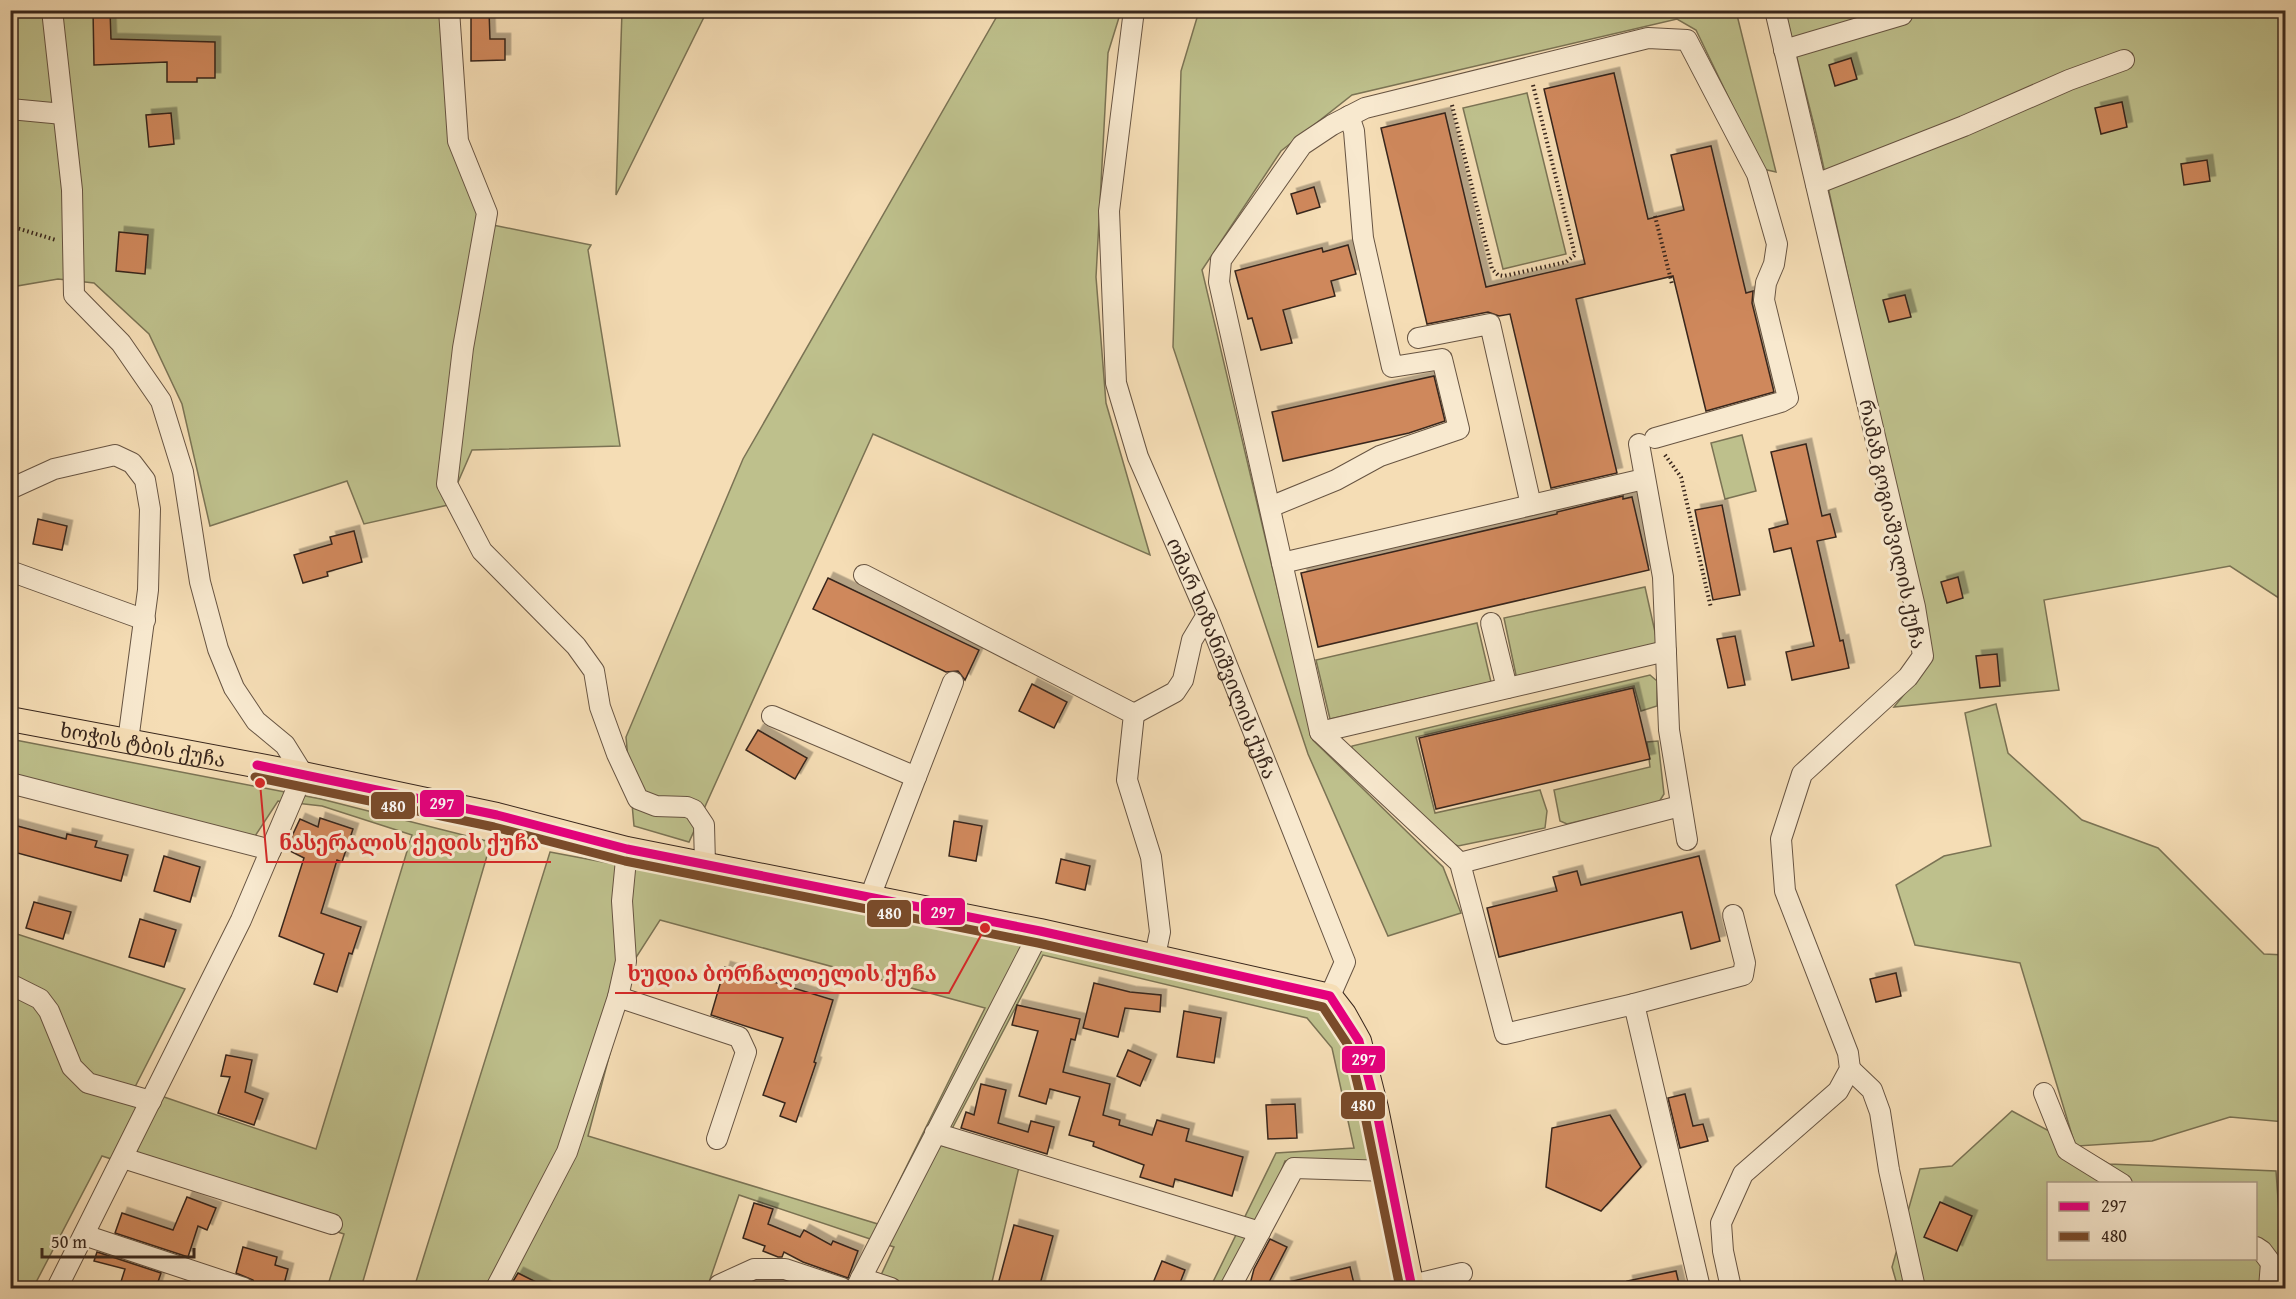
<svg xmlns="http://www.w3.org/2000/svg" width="2296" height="1299" font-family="'Gentium Book Plus','Noto Serif Georgian',serif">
  <defs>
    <filter id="shadow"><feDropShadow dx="5.5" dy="-5.5" stdDeviation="0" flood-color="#0004"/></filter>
  </defs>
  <rect width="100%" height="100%" fill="#f5ddb5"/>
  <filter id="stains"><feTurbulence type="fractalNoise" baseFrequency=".00333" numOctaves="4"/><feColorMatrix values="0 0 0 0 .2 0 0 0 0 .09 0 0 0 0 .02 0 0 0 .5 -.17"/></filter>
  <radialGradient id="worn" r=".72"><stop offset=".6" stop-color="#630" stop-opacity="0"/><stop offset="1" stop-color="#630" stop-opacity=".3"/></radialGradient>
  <g fill="#bec08c" stroke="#7b7354" stroke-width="1.5" fill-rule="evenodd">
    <path d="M 10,11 L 443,11 L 454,147 L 488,224 L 591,245 L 588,250 L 620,446 L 472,450 L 448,505 L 364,524 L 347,481 L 210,526 L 182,404 L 149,334 L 94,283 L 58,279 L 11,287 Z"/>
    <path d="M 622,11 L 707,11 L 616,195 Z"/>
    <path d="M 1000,11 L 1121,11 L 1108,53 L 1096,277 L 1106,403 L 1150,555 L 873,434 L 689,842 L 634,826 L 626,737 L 743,459 Z"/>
    <path d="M 1199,11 L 1736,11 L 1776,172 L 1763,169 L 1696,30 L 1677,19 L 1352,95 L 1281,151 L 1202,270 L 1313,740 L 1443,867 L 1461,913 L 1388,936 L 1308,754 L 1173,347 L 1181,71 Z"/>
    <path d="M 1785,11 L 2285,11 L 2285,602 L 2230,566 L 2044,600 L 2059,690 L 1894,707 L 1933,658 L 1816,133 Z"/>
    <path d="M 1527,93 L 1566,254 L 1503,269 L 1463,108 Z"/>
    <path d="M 1742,435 L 1756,491 L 1725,499 L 1711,443 Z"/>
    <path d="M 1645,587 L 1659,650 L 1517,680 L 1504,618 Z"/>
    <path d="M 1477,623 L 1491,682 L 1330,719 L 1316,660 Z"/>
    <path d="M 1650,675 L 1657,681 L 1657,706 L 1641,711 L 1634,686 L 1416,737 L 1435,813 L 1540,790 L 1547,811 L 1545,828 L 1458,846 L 1443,839 L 1351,757 L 1352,746 Z"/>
    <path d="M 1996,704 L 2008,753 L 2082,820 L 2158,848 L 2264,954 L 2285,955 L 2285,1122 L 2230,1117 L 2152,1141 L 2077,1146 L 2109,1164 L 2276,1171 L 2280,1227 L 2285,1228 L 2285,1288 L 1898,1288 L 1892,1267 L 1920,1169 L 1952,1166 L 2012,1111 L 2075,1145 L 2020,963 L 1915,945 L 1896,885 L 1944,856 L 1991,846 L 1965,713 ZM 2048,1184 L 2256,1184 L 2256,1258 L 2048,1258 Z"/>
    <path d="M 10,739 L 321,799 L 491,842 L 361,1288 L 327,1288 L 344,1234 L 102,1156 L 33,1288 L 11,1288 L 11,932 L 185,989 L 135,1087 L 316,1149 L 412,835 L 322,806 L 278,801 L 244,853 L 11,790 Z"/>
    <path d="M 1658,741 L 1664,794 L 1659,802 L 1567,824 L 1560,821 L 1554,790 L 1650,767 L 1647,742 Z"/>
    <path d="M 550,852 L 1178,971 L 1325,1004 L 1343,1031 L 1371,1162 L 1285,1161 L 1237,1288 L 1210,1288 L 1276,1153 L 1354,1148 L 1332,1048 L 1307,1018 L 1043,955 L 943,1146 L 1019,1167 L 992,1282 L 1010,1288 L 875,1288 L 894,1247 L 739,1195 L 707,1288 L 414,1288 ZM 660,920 L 985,1008 L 878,1224 L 588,1136 L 635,959 Z"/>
  </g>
  <g fill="#cf885c" stroke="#38261c" stroke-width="1.5" filter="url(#shadow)">
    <path d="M 93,10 L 110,10 L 111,39 L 215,42 L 215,78 L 197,78 L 197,82 L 167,82 L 167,62 L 94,65 Z"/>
    <path d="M 471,10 L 489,10 L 490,39 L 505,39 L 505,60 L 471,61 Z"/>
    <path d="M 1851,58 L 1857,79 L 1835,86 L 1829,65 Z"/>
    <path d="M 1614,73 L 1648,219 L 1684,210 L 1671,155 L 1711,146 L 1746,293 L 1753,291 L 1752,303 L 1774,392 L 1706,411 L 1673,276 L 1576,299 L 1617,473 L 1551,488 L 1510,314 L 1499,316 L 1488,312 L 1427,324 L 1381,128 L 1445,113 L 1486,287 L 1585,264 L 1544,89 Z"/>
    <path d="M 2122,102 L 2127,127 L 2101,134 L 2095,108 Z"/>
    <path d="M 171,113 L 174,144 L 149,147 L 146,115 Z"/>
    <path d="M 2207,160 L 2210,181 L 2184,185 L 2181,164 Z"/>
    <path d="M 1314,187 L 1320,207 L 1297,214 L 1291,194 Z"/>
    <path d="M 119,232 L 148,235 L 145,274 L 116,271 Z"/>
    <path d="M 1348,245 L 1356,274 L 1331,281 L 1335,296 L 1283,310 L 1292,343 L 1261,350 L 1252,318 L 1248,319 L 1235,271 L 1322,248 L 1323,252 Z"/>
    <path d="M 1905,295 L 1911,317 L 1889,322 L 1883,300 Z"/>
    <path d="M 1434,376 L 1445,421 L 1409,433 L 1283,461 L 1272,412 Z"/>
    <path d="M 1806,444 L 1822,516 L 1830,514 L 1836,537 L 1817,541 L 1840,641 L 1843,640 L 1849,668 L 1792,680 L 1786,652 L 1814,646 L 1791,548 L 1774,552 L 1769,529 L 1788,524 L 1771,452 Z"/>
    <path d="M 1623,496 L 1623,499 L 1632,497 L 1649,570 L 1318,647 L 1301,573 L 1557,514 L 1557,512 Z"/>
    <path d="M 1722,505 L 1740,595 L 1713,600 L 1695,510 Z"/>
    <path d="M 38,519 L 67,526 L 62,550 L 33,544 Z"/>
    <path d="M 354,531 L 362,562 L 327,572 L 328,576 L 303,583 L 294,555 L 332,544 L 330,537 Z"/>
    <path d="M 1958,577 L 1963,598 L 1947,603 L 1941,582 Z"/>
    <path d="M 828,578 L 979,650 L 965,680 L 958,671 L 946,672 L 813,609 Z"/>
    <path d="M 1735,636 L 1745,685 L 1728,688 L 1717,639 Z"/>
    <path d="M 1997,654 L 2000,686 L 1980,688 L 1976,656 Z"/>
    <path d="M 1032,684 L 1067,702 L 1054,728 L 1019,711 Z"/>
    <path d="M 1633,688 L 1650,759 L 1436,809 L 1419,738 Z"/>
    <path d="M 758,730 L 807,758 L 795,779 L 746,750 Z"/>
    <path d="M 320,818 L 353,829 L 342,862 L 337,860 L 321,913 L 361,927 L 352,954 L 349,953 L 337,992 L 314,984 L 324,954 L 279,936 L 304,858 L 286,849 L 300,819 L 318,827 Z"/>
    <path d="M 954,821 L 982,826 L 976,861 L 949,856 Z"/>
    <path d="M 10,824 L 66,839 L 67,834 L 97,841 L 95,847 L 128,855 L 121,881 L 10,851 Z"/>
    <path d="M 164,856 L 200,867 L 190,902 L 154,891 Z"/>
    <path d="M 1699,856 L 1720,941 L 1691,949 L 1682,912 L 1499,957 L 1487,908 L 1557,891 L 1553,877 L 1577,871 L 1581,885 Z"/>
    <path d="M 1061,859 L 1090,866 L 1085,890 L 1056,883 Z"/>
    <path d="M 34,902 L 71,912 L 63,939 L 26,928 Z"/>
    <path d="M 140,919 L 176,930 L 164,967 L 129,957 Z"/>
    <path d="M 725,967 L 833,1000 L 814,1062 L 816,1063 L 796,1122 L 780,1116 L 785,1103 L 763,1095 L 783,1038 L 711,1015 Z"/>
    <path d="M 1896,973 L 1901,996 L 1876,1002 L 1870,979 Z"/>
    <path d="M 1094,983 L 1130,992 L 1161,995 L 1160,1012 L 1125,1008 L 1118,1037 L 1083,1028 Z"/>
    <path d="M 1017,1005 L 1080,1019 L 1075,1040 L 1071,1039 L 1063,1072 L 1110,1084 L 1103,1115 L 1120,1120 L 1119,1125 L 1152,1135 L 1157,1120 L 1189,1129 L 1186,1141 L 1243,1157 L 1232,1196 L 1175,1179 L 1173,1187 L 1140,1177 L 1144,1165 L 1093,1146 L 1094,1142 L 1069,1135 L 1080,1097 L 1050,1089 L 1046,1104 L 1019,1096 L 1038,1031 L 1012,1025 Z"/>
    <path d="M 1184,1011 L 1221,1018 L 1214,1063 L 1177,1057 Z"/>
    <path d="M 1128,1050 L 1151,1060 L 1140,1086 L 1117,1076 Z"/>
    <path d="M 226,1055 L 252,1060 L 245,1092 L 263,1099 L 254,1125 L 218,1113 L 230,1077 L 221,1076 Z"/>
    <path d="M 981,1084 L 1006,1090 L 998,1123 L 1028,1132 L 1031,1121 L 1054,1127 L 1047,1154 L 961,1128 L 966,1112 L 974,1115 Z"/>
    <path d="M 1685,1094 L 1693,1126 L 1703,1124 L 1708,1141 L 1680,1148 L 1668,1098 Z"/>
    <path d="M 1295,1104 L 1297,1138 L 1268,1139 L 1266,1105 Z"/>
    <path d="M 1610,1115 L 1641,1167 L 1601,1211 L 1546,1187 L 1552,1128 Z"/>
    <path d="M 187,1197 L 216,1208 L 207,1230 L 198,1226 L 188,1257 L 115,1233 L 122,1213 L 173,1230 Z"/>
    <path d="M 1940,1202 L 1972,1216 L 1957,1251 L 1924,1237 Z"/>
    <path d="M 754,1203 L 773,1209 L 768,1224 L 800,1237 L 804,1230 L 831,1245 L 833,1241 L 858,1251 L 848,1278 L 803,1262 L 784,1252 L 782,1257 L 778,1257 L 763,1251 L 765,1246 L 743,1238 Z"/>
    <path d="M 1014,1225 L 1053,1236 L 1039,1288 L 997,1288 Z"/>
    <path d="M 1270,1239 L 1287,1247 L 1266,1288 L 1249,1288 L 1254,1269 Z"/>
    <path d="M 243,1247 L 277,1257 L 275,1265 L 288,1269 L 283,1288 L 256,1288 L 253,1280 L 236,1273 Z"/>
    <path d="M 97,1252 L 161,1273 L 156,1288 L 119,1288 L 125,1269 L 94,1261 Z"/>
    <path d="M 1162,1261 L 1185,1270 L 1178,1288 L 1151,1288 Z"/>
    <path d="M 1350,1267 L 1355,1288 L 1286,1288 L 1285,1283 Z"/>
    <path d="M 1676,1271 L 1680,1288 L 1628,1288 L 1627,1281 Z"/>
    <path d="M 518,1273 L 548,1288 L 509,1288 Z"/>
  </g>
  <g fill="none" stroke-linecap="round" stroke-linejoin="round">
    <defs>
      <g id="minor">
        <path d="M 52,10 L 72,190 L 74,295 L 121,343 L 161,401 L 183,472 L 200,582 L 218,649 L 234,688 L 256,721 L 285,745 L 303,774 L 241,920 L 57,1288"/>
        <path d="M 449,10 L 458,141 L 487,213 L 463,348 L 447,484 L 482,551 L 576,646 L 594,671 L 600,707 L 617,754 L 638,799 L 656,806 L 687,807 L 694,810 L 704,825 L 705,864"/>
        <path id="s1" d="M 1134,10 L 1109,211 L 1116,383 L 1138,457 L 1207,615 L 1345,962 L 1330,996"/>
        <path d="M 1784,50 L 1902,15"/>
        <path d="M 10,109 L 63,114"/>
        <path d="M 1816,184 L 1964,126 L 2069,80 L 2124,60"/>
        <path d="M 1418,338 L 1490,324 L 1531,505"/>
        <path d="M 1655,438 L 1781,402 L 1788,398 L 1764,300 L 1766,283 L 1774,264 L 1777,244 L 1757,174 L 1687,40 L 1648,38 L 1365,108 L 1332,125 L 1302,145 L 1221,260 L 1219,282 L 1320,732 L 1460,863 L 1505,1034 L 1634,1004 L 1700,1288"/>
        <path d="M 1639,444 L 1663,577 L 1669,730 L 1687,840"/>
        <path d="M 10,489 L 54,469 L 115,455 L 132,463 L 145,480 L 150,509 L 148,590 L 128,741"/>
        <path d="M 1270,507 L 1336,480 L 1380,456 L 1459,429 L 1442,359 L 1392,367 L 1363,238 L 1354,131 L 1349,116"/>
        <path d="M 1282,563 L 1644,479"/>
        <path d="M 10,571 L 145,620"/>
        <path d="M 864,575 L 1134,714 L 1127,780 L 1151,857 L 1160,932 L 1155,956"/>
        <path d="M 1491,623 L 1507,688"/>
        <path d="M 1134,714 L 1175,692 L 1183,680 L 1192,640 L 1207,615"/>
        <path d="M 772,716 L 916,777 L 870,897"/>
        <path d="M 1320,732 L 1666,651"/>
        <path d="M 916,777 L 953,682"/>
        <path d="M 10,783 L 271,850"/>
        <path d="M 1460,863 L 1680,806"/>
        <path d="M 10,984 L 40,999 L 49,1011 L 72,1067 L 88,1083 L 151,1101"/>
        <path d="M 618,997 L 739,1037 L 746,1052 L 717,1139"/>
        <path d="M 1634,1004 L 1743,975 L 1745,963 L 1733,915"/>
        <path d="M 1850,1069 L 1872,1090 L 1880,1112 L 1889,1170 L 1915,1288"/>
        <path d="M 2044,1093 L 2067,1150 L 2122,1184"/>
        <path d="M 935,1133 L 1260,1232"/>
        <path d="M 123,1158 L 332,1224"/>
        <path d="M 84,1235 L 244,1288"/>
        <path d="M 2256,1247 L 2262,1251 L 2271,1263 L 2269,1288"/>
        <path d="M 861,1278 L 891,1288"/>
        <path d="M 719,1285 L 754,1269 L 785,1269 L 842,1288"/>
        <path d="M 1412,1285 L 1462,1273"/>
        <path d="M 496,1288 L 567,1152 L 618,997 L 626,961 L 622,901 L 627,849"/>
        <path d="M 856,1288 L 1040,931"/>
        <path d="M 1230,1288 L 1294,1168 L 1389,1171"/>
        <path d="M 1731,1288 L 1723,1251 L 1721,1223 L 1743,1174 L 1838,1091 L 1850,1069 L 1848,1053 L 1785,891 L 1781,839 L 1802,774 L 1908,677 L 1923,656 L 1915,607 L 1775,10"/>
      </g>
      <g id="major">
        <path id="s2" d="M 10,719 L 303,774 L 497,815 L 627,849 L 1040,931 L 1330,996 L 1344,1014 L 1359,1041 L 1376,1108 L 1412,1288"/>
      </g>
    </defs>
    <use href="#minor" stroke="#675442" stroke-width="22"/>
    <use href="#major" stroke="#38261c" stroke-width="26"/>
    <g stroke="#38261c" stroke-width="4" stroke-dasharray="1.5 3" stroke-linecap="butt">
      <path d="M 1452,105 L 1492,269 L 1498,275 L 1504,276 L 1566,262 L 1575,255 L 1533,85"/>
      <path d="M 1655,216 L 1672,284"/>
      <path d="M 10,226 L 56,240"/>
      <path d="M 1665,455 L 1681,477 L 1711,608"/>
    </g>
    <use href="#minor" stroke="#f8e9cf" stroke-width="20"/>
    <use href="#major" stroke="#f5ddb5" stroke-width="24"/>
    <defs>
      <path id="bus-1" d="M 257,765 L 497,815 L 627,849 L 1040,931 L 1330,996 L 1359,1041 L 1376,1108 L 1412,1288"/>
      <path id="bus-2" d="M 255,777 L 494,827 L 625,861 L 1038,943 L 1323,1007 L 1348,1045 L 1364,1111 L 1400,1288"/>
    </defs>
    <use href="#bus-1" stroke="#f8e9cf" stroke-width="14"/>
    <use href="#bus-2" stroke="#f8e9cf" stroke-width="14"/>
    <use href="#bus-1" stroke="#e5007d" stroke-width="9"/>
    <use href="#bus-2" stroke="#7a4b2a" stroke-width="9"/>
  </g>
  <g text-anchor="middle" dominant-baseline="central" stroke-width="6" stroke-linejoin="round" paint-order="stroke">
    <g font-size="20" fill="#38261c" stroke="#f8e9cf">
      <text transform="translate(1893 524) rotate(78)">რამაზ გოგიაშვილის ქუჩა</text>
      <text stroke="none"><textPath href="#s1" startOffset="670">ომარ ხიზანიშვილის ქუჩა</textPath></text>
      <text stroke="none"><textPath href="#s2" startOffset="135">ხოჭის ტბის ქუჩა</textPath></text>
    </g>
  </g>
  <path fill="none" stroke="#d62828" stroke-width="2" d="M260 783L267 862H551M985 928L949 993H615"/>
  <g fill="#d62828" stroke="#f8e9cf" stroke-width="2">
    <circle cx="260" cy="783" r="6"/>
    <circle cx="985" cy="928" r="6"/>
  </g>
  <g font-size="21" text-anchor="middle" font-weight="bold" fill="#d62828" stroke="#f8e9cf" stroke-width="6" stroke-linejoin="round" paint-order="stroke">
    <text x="409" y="850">ნასერალის ქედის ქუჩა</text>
    <text x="782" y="981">ხუდია ბორჩალოელის ქუჩა</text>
  </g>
  <g stroke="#f8e9cf" stroke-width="2">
    <rect x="419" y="789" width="46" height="29" rx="6" fill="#e5007d"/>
    <rect x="370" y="791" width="46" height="29" rx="6" fill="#7a4b2a"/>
    <rect x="920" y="897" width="46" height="29" rx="6" fill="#e5007d"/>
    <rect x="866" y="899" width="46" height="29" rx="6" fill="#7a4b2a"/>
    <rect x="1341" y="1045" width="45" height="29" rx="6" fill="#e5007d"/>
    <rect x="1340" y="1091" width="46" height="29" rx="6" fill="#7a4b2a"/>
  </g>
  <g font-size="16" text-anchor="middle" font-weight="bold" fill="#fff">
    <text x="442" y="809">297</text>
    <text x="393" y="812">480</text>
    <text x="943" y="918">297</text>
    <text x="889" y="919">480</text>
    <text x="1364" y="1065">297</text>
    <text x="1363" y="1111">480</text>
  </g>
  <rect width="2296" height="1299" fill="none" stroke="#f5ddb5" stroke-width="36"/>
  <rect x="12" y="12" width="2272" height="1275" fill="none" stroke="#38261c" stroke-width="3"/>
  <rect x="18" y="18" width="2260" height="1263" fill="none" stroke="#38261c" stroke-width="1.5"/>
  <rect x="2047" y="1182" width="210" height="78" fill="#f8e9cf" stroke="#ab9b87" stroke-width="1.5"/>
  <rect x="2059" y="1202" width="30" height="9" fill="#e5007d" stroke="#ab9b87" stroke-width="1.5"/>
  <text x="2101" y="1212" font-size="18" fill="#38261c">297</text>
  <rect x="2059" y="1232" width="30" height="9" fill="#7a4b2a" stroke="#ab9b87" stroke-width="1.5"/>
  <text x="2101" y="1242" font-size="18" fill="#38261c">480</text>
  <path d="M42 1248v9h152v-9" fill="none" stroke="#38261c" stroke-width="3"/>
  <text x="51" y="1248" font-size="18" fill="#38261c" stroke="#f8e9cf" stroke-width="4.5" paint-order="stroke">50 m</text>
  <rect width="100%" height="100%" filter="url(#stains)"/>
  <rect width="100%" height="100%" fill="url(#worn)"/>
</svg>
